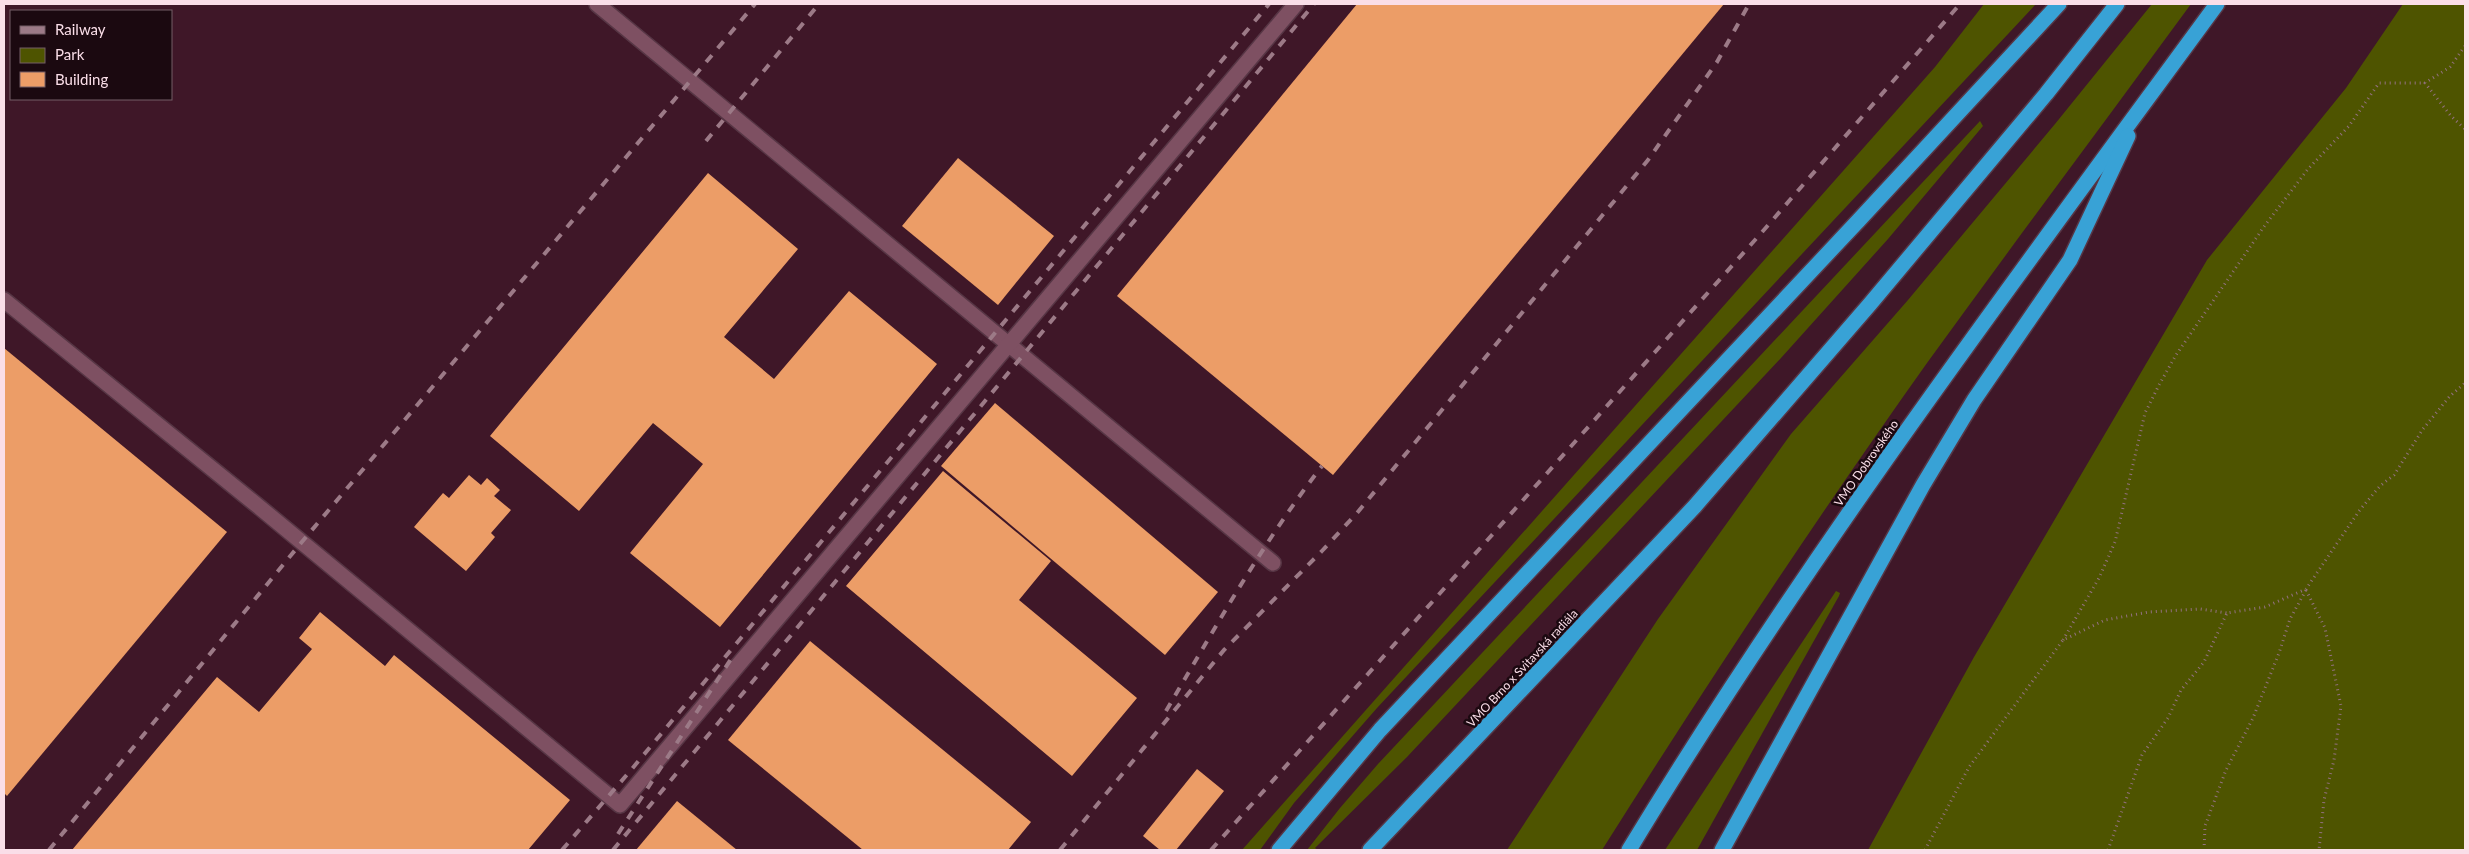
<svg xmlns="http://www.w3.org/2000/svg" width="2469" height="854" font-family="Lato,sans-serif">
  <rect width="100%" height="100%" fill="#3f1728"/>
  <g fill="#4e5400">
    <path d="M 1984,4 L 2036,4 L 1377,708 L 1294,803 L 1260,850 L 1242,850 L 1935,67 Z"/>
    <path d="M 2152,4 L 2191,4 C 2103,124 2014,243 1927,363 C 1814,522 1706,685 1602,850 L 1507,850 L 1658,619 L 1791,434 L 1908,300 L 2055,124 Z"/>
    <path d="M 2403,4 L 2465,4 L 2465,850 L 1868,850 L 1974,657 L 2207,260 L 2346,88 Z"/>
    <path d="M 1980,121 L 1983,126 L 1888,239 L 1781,358 L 1407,757 L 1315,848 L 1318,850 L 1307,850 L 1340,808 L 1378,764 Z"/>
    <path d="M 1836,591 L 1840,593 L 1839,596 L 1697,850 L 1665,850 Z"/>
  </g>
  <g fill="#ec9d67">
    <path d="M 1357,4 L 1724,4 L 1333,475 L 1117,296 Z"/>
    <path d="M 958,158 L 1054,236 L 998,305 L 902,226 Z"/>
    <path d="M 708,173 L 798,249 L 724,337 L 774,379 L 849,291 L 937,364 L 720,627 L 630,553 L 703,464 L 653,423 L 579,511 L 490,436 Z"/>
    <path d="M 4,348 L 227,532 L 7,796 L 4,793 Z"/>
    <path d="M 995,403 L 1218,592 L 1165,655 L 941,466 Z"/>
    <path d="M 943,471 L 1051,561 L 1019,600 L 1137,698 L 1072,776 L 846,586 Z"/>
    <path d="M 469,475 L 481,485 L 487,478 L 500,490 L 494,496 L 511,510 L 491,533 L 495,537 L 466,571 L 414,527 L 443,493 L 449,498 Z"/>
    <path d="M 320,612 L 385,666 L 394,655 L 570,800 L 528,850 L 72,850 L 217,677 L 259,712 L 312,649 L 299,638 Z"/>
    <path d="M 810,641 L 1031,822 L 1008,850 L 863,850 L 728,740 Z"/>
    <path d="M 1197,769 L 1224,791 L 1176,850 L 1160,850 L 1143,836 Z"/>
    <path d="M 677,801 L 737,850 L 636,850 Z"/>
  </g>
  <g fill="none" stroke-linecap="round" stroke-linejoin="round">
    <defs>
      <g id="lane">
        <path d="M 597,4 L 1273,563"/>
        <path d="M 4,300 L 258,506 L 620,805 L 1296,4"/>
      </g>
      <g id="highway">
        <path d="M 1279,850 L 1380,730 L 1859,220 L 2059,4"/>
        <path d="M 1370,850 L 1695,506 L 1870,304 L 2046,94 L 2117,4"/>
        <path d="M 1629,850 C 1807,556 2014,281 2217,4"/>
        <path d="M 1722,850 L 1923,485 L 1974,400 L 2070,260 L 2128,136"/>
      </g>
    </defs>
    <use href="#lane" stroke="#573645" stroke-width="18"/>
    <use href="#highway" stroke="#573645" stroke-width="18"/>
    <g stroke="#93717f" stroke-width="3" stroke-dasharray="1 4" stroke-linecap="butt">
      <path d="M 2465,46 L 2450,67 L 2425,83 L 2451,116 L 2465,129"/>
      <path d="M 2306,590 L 2325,628 L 2341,706 L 2334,760 L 2324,800 L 2319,850"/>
      <path d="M 2063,640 L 2099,578 L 2115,542 L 2145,413 L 2159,385 L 2176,355 L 2263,228 L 2308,169 L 2349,126 L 2379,83 L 2425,83"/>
      <path d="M 1925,850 L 1969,767 L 2063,640 L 2105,620 L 2149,612 L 2200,609 L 2227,613"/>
      <path d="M 2108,850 L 2142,755 L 2168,718 L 2181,690 L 2204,662 L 2227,613 L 2265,607 L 2306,589 L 2359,511 L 2380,486 L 2394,475 L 2423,429 L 2450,396 L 2465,383"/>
      <path d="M 2204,850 L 2205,826 L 2226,770 L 2253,718 L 2279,653 L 2290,619 L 2306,590"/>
    </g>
    <use href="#lane" stroke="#7e5062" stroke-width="15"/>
    <use href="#highway" stroke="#38a2d6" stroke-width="15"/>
    <g stroke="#9c7a87" stroke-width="4" stroke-dasharray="9 9" stroke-linecap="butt">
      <path d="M 706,141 L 819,4"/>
      <path d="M 1166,711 C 1215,628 1263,542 1322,466"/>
      <path d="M 618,834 L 731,659"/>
      <path d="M 49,850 L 301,543 L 755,4"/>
      <path d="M 562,850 L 631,770 L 1269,4"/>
      <path d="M 613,850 L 1314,4"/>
      <path d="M 1060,850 L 1224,650 L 1321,552 L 1357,513 L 1648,160 L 1717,62 L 1749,4"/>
      <path d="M 1211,850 L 1763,231 L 1960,4"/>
    </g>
  </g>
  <g text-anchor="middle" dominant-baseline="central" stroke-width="5" stroke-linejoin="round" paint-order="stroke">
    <g font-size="12" fill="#fadee8" stroke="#1b0910">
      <text transform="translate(1866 463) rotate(-55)">VMO Dobrovského</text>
      <text transform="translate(1522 668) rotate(-47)">VMO Brno x Svitavská radiála</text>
    </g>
  </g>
  <rect width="2469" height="854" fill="none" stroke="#fadee8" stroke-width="10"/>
  <rect x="10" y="10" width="162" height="90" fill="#1b0910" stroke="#745e66"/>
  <rect x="20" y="26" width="25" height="8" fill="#9c7a87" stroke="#745e66"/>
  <text x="55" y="35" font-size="15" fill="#fadee8">Railway</text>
  <rect x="20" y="48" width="25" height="15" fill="#4e5400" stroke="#745e66"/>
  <text x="55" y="60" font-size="15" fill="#fadee8">Park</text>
  <rect x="20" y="72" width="25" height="15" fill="#ec9d67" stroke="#745e66"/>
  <text x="55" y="85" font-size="15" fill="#fadee8">Building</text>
</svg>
